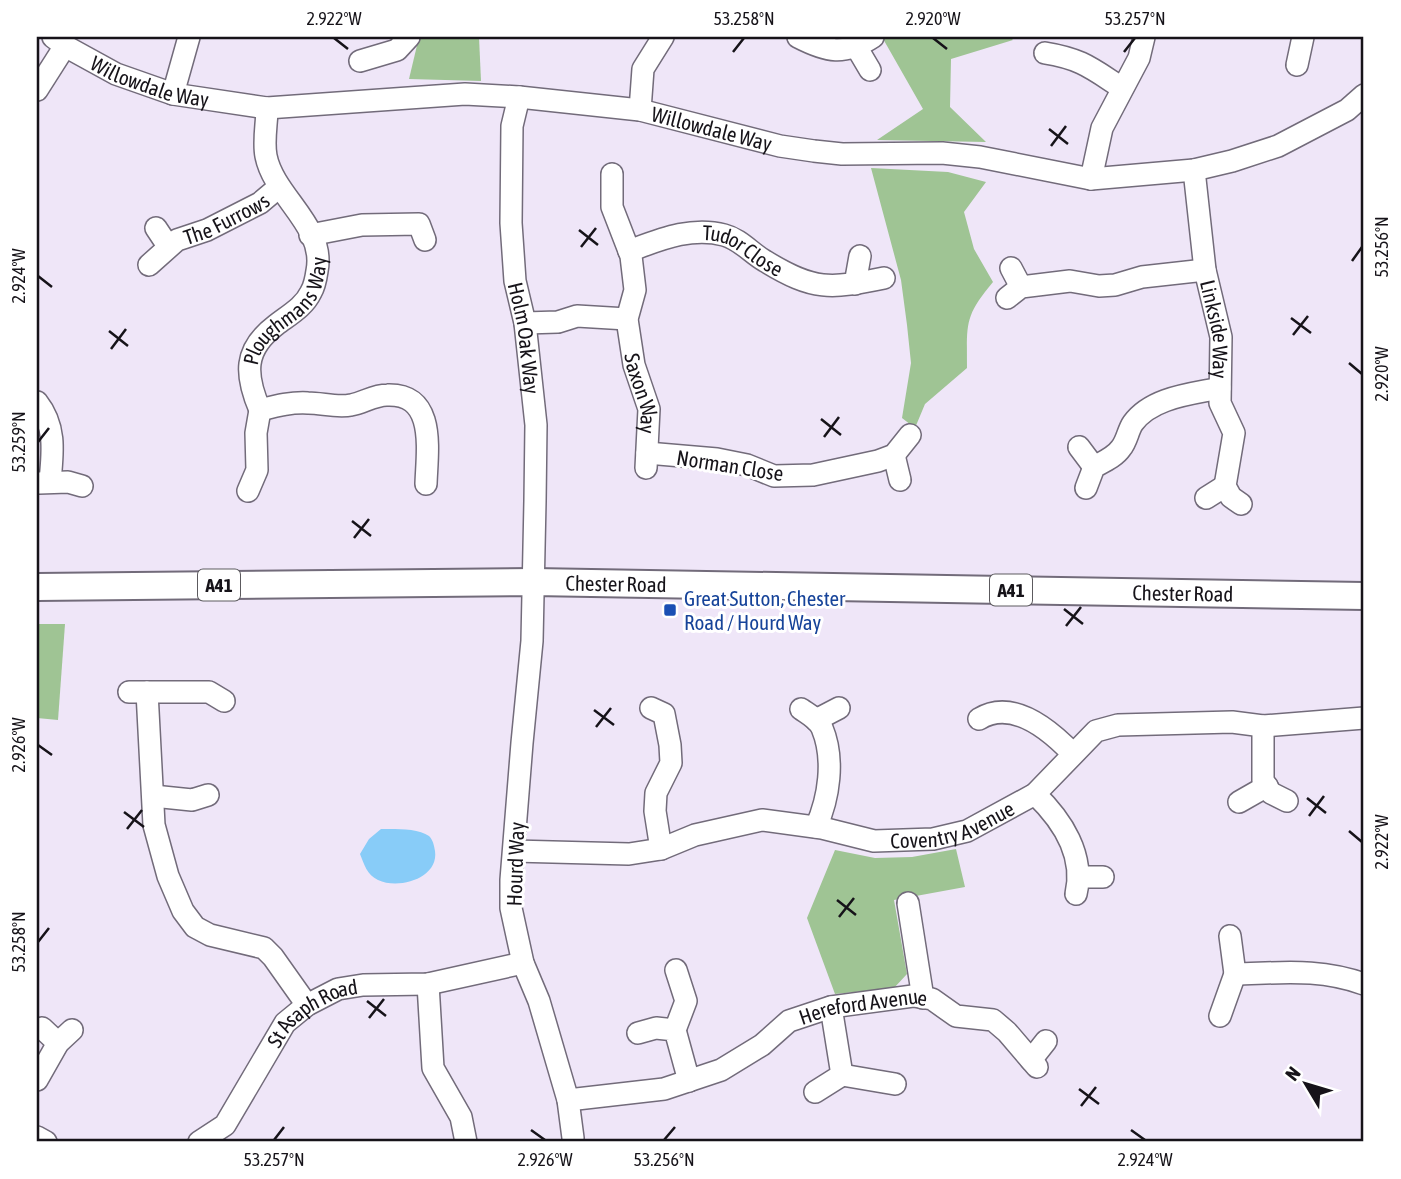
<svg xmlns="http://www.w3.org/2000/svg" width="1401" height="1179" font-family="'Asap Condensed',sans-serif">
  <rect width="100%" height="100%" fill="#efe6f8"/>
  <g fill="#9fc494">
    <path d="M 419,37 L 479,37 L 481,81 L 409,79 Z"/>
    <path d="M 882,37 L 1010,37 L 1013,40 L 951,59 L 950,107 L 986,142 L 877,140 L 923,109 Z"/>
    <path d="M 871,168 L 948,172 L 986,182 L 964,212 L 974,249 L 993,282 C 964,317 967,323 967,368 L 925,404 L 915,428 L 902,418 L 911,363 L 907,325 L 901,280 Z"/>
    <path d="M 37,624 L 65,624 L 58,720 L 37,718 Z"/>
    <path d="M 956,849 L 965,887 L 894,900 L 907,974 L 894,988 L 835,994 L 807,918 L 835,850 L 875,858 L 912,857 Z"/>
  </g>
  <path fill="#88ccf8" d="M 381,829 C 394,829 418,828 429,836 C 433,840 434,845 435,851 C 439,878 399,890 378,880 C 367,875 364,864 360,854 L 369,839 Z"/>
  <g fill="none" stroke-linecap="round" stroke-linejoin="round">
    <defs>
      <g id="minor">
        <path id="s1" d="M 53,37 L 65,46 L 116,74 L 173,94 L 267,108 L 465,94 L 519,97 L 640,110 L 780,146 L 814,151 L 842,154 L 942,153 L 980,157 L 1091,179 L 1194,170 L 1232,161 L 1278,146 L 1347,110 L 1364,95"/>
        <path d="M 798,37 C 827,52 844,56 873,37"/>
        <path d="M 857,48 L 870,70"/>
        <path d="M 1045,53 C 1082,59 1091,68 1122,88"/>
        <path d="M 360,61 L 397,50 L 409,37"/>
        <path d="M 1297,65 L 1303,37"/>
        <path d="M 37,90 L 65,46"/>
        <path d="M 173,94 L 189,37"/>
        <path id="s2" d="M 519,97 L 512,126 L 511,223 L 515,281 L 525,323 L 536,425 L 535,501 L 532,641 L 522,743 L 511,880 L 511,908 L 523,963 L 539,1001 L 568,1100 L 573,1138"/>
        <path d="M 640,110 L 643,69 L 663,37"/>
        <path id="s3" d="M 1194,170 L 1205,270 L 1221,337 L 1220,403 L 1234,433 L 1225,486 L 1231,497 L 1241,504"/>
        <path id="s4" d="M 612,174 L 612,207 L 631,256 L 635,290 L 627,319 L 634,365 L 649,409 L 646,468"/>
        <path d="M 1091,179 L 1102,128 L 1139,58 L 1144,37"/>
        <path d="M 156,228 L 168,246"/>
        <path d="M 310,235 L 362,225 L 419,224 L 425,240"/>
        <path id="s5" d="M 629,251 C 659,240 691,226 724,235 C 740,239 751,253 765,261 C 814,291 830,289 884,278"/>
        <path id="s6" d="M 149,265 L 177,240 L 207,230 L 260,203 L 279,187"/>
        <path d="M 1011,268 L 1021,287"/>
        <path d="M 855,284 L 860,256"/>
        <path d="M 1007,298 L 1021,287 L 1070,281 L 1099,286 L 1115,285 L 1142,277 L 1205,270"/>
        <path d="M 525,323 L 558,322 L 577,316 L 627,319"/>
        <path d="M 37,402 C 56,426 53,451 50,481"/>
        <path id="s7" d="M 260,410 C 245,375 243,350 276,325 C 289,315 304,307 311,292 C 314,287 316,278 317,271 C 326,226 274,197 266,156 C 263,141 267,123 267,108"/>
        <path d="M 260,410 C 276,406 291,402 308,403 C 322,403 337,408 351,405 C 363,403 374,395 387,395 C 437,393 427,451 426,484"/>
        <path d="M 1079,447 L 1094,467"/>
        <path d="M 647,453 L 717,459 L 747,465 L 774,476 L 813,475 L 878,461 L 894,455 L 910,435"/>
        <path d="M 894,455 L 900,480"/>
        <path d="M 39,483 L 68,482 L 82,486"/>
        <path d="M 1086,488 L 1094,467 C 1103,462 1115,457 1121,448 C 1127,441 1128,430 1133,423 C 1152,397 1192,394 1220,388"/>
        <path d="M 248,491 L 257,470 L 256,433 L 260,410"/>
        <path d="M 1206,498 L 1225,486"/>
        <path d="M 129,692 L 209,692 L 224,701"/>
        <path d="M 147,692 L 154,825 L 168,876 L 183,911 L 195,927 L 210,935 L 264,948 L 273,957 L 307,1005"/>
        <path d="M 651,708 L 664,714 L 670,745 L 671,763 L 656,793 L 655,811 L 661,849"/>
        <path d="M 801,709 C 808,714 818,719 822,728 C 835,759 829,798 816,827"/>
        <path d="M 979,719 C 1013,698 1050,730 1073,754"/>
        <path d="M 816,720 L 839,708"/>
        <path d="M 1263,726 L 1263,781 L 1271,793 L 1287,801"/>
        <path d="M 1035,794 C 1062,820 1085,855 1076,894"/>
        <path d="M 153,796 L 192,800 L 208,795"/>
        <path d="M 1239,802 L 1267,786"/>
        <path id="s8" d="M 514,851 L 629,854 L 661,849 L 695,835 L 762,820 L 822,828 L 874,841 L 933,839 L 967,831 L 1035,794 L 1096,731 L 1118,725 L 1232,722 L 1263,726 L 1364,718"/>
        <path d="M 1079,877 L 1103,877"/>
        <path d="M 908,903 L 923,998"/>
        <path d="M 1230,936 L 1235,974 C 1282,973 1319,968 1364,984"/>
        <path d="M 428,984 L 433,1068 L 461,1117 L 466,1142"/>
        <path d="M 1220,1016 L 1235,974"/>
        <path d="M 42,1028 L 58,1043"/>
        <path d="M 675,1030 L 686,1001 L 676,970"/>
        <path d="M 638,1033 L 656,1028 L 675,1030 L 689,1081"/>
        <path d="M 1031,1060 L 1046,1041"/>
        <path d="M 842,1075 L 895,1084"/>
        <path d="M 37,1080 L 58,1043 L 72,1030"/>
        <path d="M 815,1092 L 842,1075 L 831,1007"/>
        <path id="s9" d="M 568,1100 L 664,1089 L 721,1070 L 762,1045 L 789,1021 L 831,1007 L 913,996 L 932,999 L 956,1016 L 993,1020 L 1007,1032 L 1037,1067"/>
        <path d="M 37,1137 L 46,1142"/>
        <path id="s10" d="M 199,1142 L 225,1125 L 285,1023 L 307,1005 L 338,989 L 363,985 L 428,984 L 523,963"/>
      </g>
      <g id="major">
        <path id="s11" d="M 37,587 L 534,582 L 1364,596"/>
      </g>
    </defs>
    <use href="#minor" stroke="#726b7a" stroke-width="24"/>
    <use href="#major" stroke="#726b7a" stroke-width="30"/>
    <use href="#minor" stroke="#fff" stroke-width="21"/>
    <use href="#major" stroke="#fff" stroke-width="26"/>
  </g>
  <path fill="none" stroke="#161319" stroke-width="2.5" d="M 334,38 L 348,49M 933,38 L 947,49M 733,52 L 744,38M 1124,52 L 1135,38M 1049,129 L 1068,144M 1051,146 L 1066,126M 579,230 L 598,245M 581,247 L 596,228M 1352,261 L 1362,247M 38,276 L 52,287M 1291,318 L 1311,333M 109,331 L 128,346M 1293,335 L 1308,316M 111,349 L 126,329M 1349,363 L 1362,374M 821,419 L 841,435M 824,437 L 839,417M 38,442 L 49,428M 352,521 L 371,536M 354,538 L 369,519M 1064,609 L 1083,624M 1066,626 L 1081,607M 594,710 L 614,725M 596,727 L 611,708M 38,745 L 52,755M 1307,798 L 1326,813M 124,812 L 144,827M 1309,816 L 1324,796M 127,829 L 142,810M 1349,831 L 1362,842M 837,900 L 856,915M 839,917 L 854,898M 38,942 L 49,928M 367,1001 L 386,1016M 369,1018 L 384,999M 1079,1089 L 1099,1104M 1081,1106 L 1096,1087M 531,1130 L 545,1140M 1131,1130 L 1145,1140M 274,1140 L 284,1127M 664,1140 L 675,1127"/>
  <rect fill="#1a4fb4" stroke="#fff" stroke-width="2.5" x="663" y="603" width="14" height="14" rx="3.5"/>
  <g text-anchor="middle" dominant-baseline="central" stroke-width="6" stroke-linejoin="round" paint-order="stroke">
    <g fill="#fff" stroke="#5c5a5e" stroke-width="2">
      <rect x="198" y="569.5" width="42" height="31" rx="5"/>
      <rect x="990" y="574.5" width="42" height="31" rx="5"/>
    </g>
    <g font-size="19" font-weight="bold" fill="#161319">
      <text x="219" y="585">A41</text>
      <text x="1011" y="590">A41</text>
    </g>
    <g font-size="21" fill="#161319" stroke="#fff">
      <text stroke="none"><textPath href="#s1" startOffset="108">Willowdale Way</textPath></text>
      <text stroke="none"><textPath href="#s1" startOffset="677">Willowdale Way</textPath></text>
      <text stroke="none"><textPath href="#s6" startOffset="91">The Furrows</textPath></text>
      <text stroke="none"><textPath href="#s5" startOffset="121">Tudor Close</textPath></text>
      <text stroke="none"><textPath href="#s7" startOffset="114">Ploughmans Way</textPath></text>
      <text stroke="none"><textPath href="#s3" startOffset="161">Linkside Way</textPath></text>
      <text stroke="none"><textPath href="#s2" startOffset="243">Holm Oak Way</textPath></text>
      <text stroke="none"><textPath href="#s4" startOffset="226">Saxon Way</textPath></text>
      <text transform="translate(730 465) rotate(9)">Norman Close</text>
      <text stroke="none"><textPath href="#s11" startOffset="579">Chester Road</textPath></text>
      <text stroke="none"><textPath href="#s11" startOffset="1146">Chester Road</textPath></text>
      <text stroke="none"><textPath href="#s8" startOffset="448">Coventry Avenue</textPath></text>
      <text transform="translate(515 864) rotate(-88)">Hourd Way</text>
      <text stroke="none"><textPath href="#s9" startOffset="317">Hereford Avenue</textPath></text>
      <text stroke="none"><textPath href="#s10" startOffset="178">St Asaph Road</textPath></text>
    </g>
    <g font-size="21" fill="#164399" stroke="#fff" text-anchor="start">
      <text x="684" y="598">Great Sutton, Chester<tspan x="684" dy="24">Road / Hourd Way</tspan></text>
    </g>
  </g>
  <rect width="1401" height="1179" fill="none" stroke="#ffffff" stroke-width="77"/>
  <g transform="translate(1306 1084) rotate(308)" stroke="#ffffff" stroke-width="5" paint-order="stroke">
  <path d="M0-5L12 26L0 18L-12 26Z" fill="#161319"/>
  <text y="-10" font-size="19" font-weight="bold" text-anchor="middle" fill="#161319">N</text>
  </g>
  <rect x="38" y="38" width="1324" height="1102" fill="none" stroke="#161319" stroke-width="2.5"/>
  <g font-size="18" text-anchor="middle" fill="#161319">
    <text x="334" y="25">2.922°W</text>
    <text x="744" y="25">53.258°N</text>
    <text x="933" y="25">2.920°W</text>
    <text x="1135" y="25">53.257°N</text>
    <text transform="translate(1382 247) rotate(-90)" y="6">53.256°N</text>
    <text transform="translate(19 276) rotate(-90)" y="6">2.924°W</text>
    <text transform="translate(1382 374) rotate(-90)" y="6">2.920°W</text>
    <text transform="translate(19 442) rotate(-90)" y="6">53.259°N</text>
    <text transform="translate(19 745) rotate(-90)" y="6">2.926°W</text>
    <text transform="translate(1382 842) rotate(-90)" y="6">2.922°W</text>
    <text transform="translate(19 942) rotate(-90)" y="6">53.258°N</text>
    <text x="274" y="1166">53.257°N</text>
    <text x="545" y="1166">2.926°W</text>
    <text x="664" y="1166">53.256°N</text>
    <text x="1145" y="1166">2.924°W</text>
  </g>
</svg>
